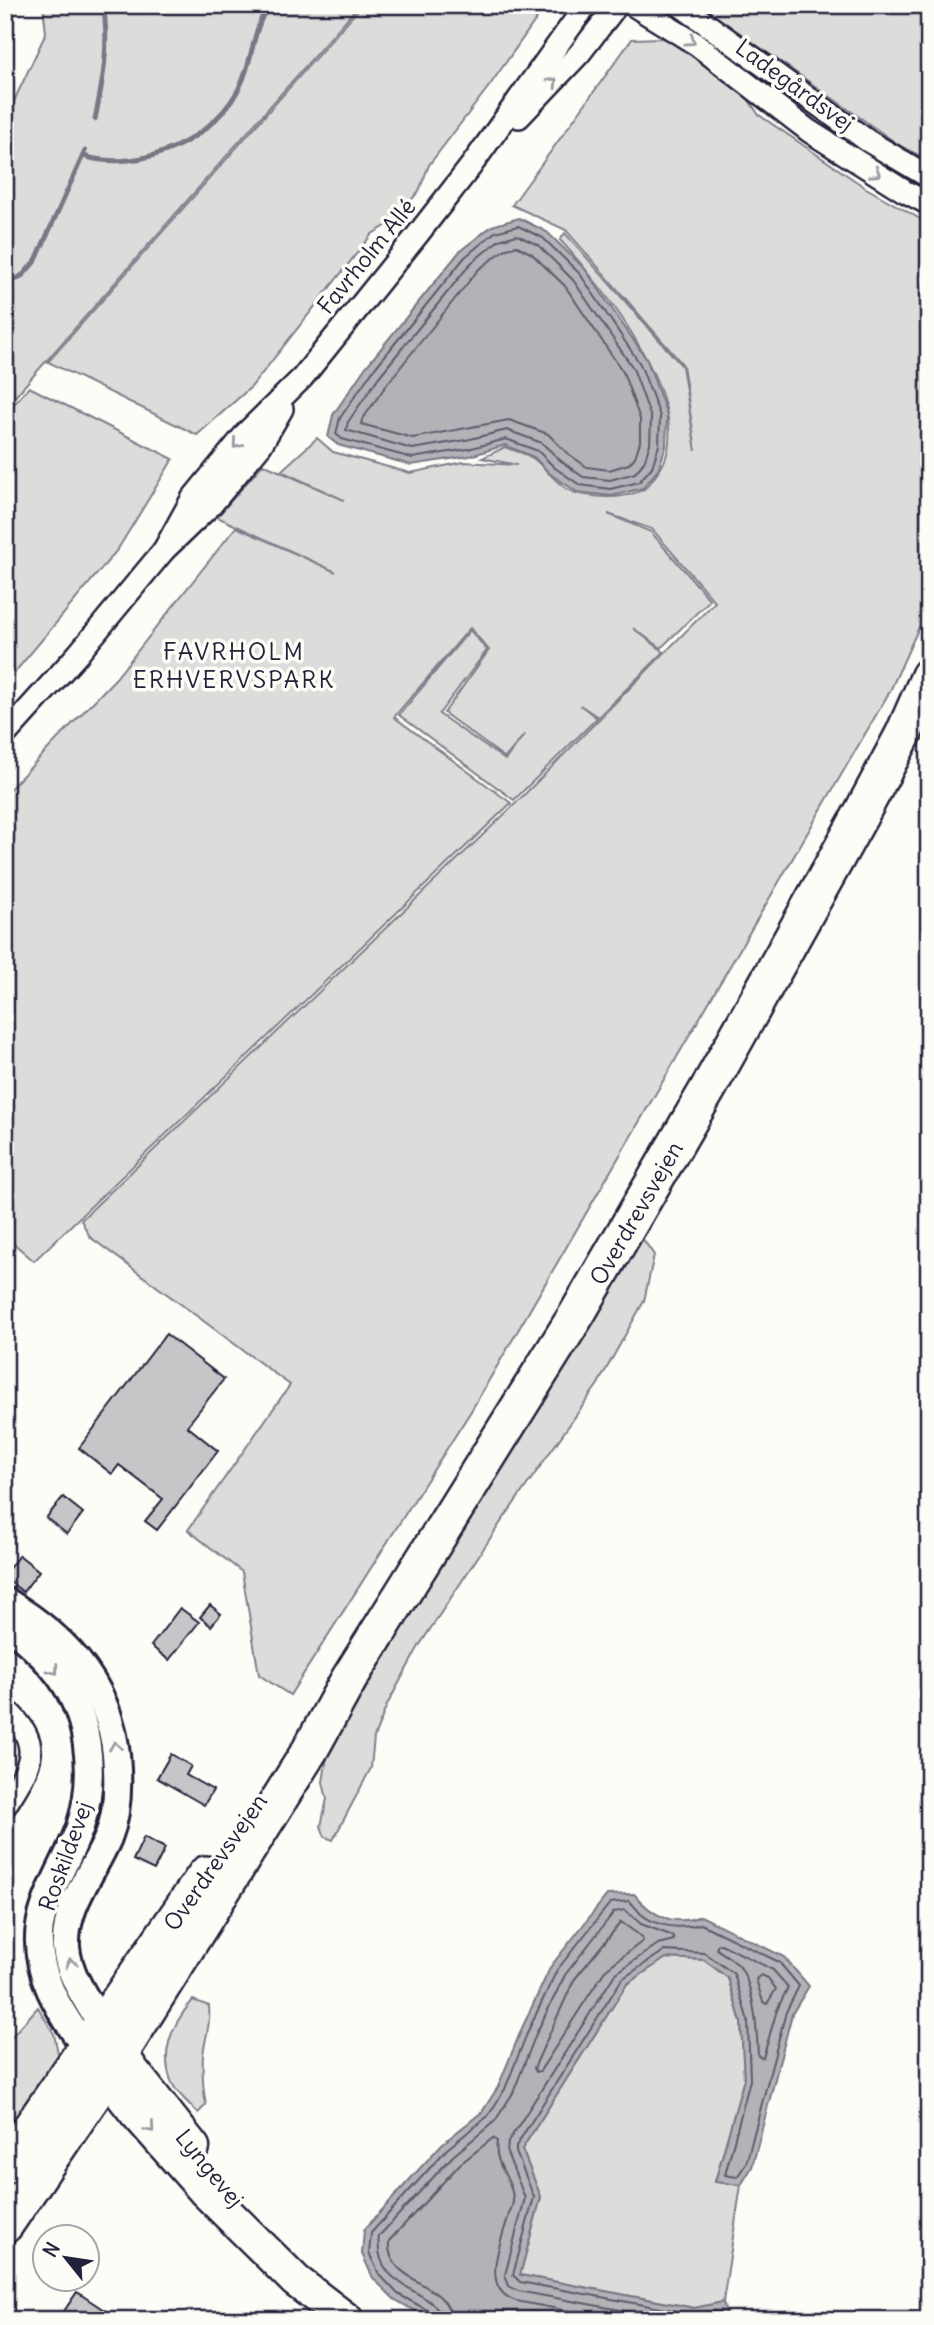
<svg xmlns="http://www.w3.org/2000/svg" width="934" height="2325" font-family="Delius,sans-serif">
  <rect width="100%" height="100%" fill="#fdfcf7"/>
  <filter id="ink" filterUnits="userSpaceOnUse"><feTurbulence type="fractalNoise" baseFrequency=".0143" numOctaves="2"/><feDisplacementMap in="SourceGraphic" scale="14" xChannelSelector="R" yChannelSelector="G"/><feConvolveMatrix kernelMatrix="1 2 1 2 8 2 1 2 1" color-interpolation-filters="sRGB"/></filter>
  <g filter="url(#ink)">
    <g fill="#dddcdb" stroke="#807f8b" stroke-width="2">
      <path d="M 43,5 L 359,5 L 5,408 L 5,120 L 46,33 Z"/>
      <path d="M 362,5 L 546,5 L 490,85 L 429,165 L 419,191 L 391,223 L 372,234 L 252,386 L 197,435 L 48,362 Z"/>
      <path d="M 929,5 L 929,160 L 902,147 L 701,6 Z"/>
      <path d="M 664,38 L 739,86 L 759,115 L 866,188 L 929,224 L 929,605 L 890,691 L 471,1411 L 290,1695 L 259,1675 L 242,1572 L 188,1530 L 290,1385 L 90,1237 L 81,1220 L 513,806 L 715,602 L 652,529 L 608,514 L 651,532 L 710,600 L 661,648 L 633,628 L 664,652 L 598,717 L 580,705 L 597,718 L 514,800 L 399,715 L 470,630 L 487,650 L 439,714 L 505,760 L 525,734 L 505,758 L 444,713 L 489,650 L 470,628 L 394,717 L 511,803 L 34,1261 L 5,1236 L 5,794 L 116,678 L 236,527 L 336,572 L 217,517 L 263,464 L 344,500 L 281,471 L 317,438 L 333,452 L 410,473 L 464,462 L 517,465 L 482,458 L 505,447 C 514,451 526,453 534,459 C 548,470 561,491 580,494 C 600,498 623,499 642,490 C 648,488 652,480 656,475 C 706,414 601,284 560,240 L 565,233 L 682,366 L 696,451 L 683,365 L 566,230 L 512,205 L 632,39 Z"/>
      <path d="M 29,387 L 173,459 L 118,549 L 5,684 L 5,414 Z"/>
      <path d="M 640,1235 L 654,1255 L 644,1301 L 598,1384 L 499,1525 L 419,1646 L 387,1705 L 374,1737 L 371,1768 L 333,1840 L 325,1837 L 321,1826 L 327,1799 L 323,1782 L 327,1757 L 352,1711 L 605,1297 Z"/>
      <path d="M 666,1958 L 704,1960 L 728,1978 L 741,2022 L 744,2079 L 715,2182 L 741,2185 L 723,2302 L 695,2308 L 520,2275 L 541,2197 L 522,2149 L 627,1984 Z"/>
      <path d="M 193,2000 L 209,2006 C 211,2027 205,2036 203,2055 C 202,2072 203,2089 206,2105 L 198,2113 C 190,2104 177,2094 172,2083 C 159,2052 173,2023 193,2000 Z"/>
      <path d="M 38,2007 L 54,2034 L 59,2058 L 5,2140 L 5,2044 Z"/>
    </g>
    <g fill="#b2b2b7" stroke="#787885" stroke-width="2">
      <path d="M 519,218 L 547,232 L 585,269 L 647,360 L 667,415 L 666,446 L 658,470 L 643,488 L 611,496 L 577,492 L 550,474 L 534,457 L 505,445 L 470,456 L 411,465 L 338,445 L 328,437 L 333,415 L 365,368 L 460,251 L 492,226 Z"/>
      <path d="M 634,1894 C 652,1916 673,1927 701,1916 L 784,1957 L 809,1986 L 792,2014 L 752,2167 L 741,2185 L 715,2182 L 744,2079 L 741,2022 L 728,1978 L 704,1960 L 666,1958 L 627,1984 L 522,2149 L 541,2197 L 520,2275 L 694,2308 L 723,2302 L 728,2320 L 430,2320 L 394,2299 L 373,2278 L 362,2254 L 364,2230 L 442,2144 L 482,2112 L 498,2087 L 522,2028 L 551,1966 L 607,1895 Z"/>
    </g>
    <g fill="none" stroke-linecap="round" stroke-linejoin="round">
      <g stroke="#5c5c6d" stroke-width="2">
        <path d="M 518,226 L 543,238 L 580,274 L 640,364 L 660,416 L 659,445 L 652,467 L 639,482 L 610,489 L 580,485 L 555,468 L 538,451 L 506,439 L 468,449 L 412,458 L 342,439 L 336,434 L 340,418 L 371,373 L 465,257 L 495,232 Z"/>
        <path d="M 517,235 L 538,245 L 573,280 L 633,368 L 651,418 L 650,444 L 644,462 L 635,473 L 610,480 L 583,477 L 561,461 L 542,443 L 507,430 L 466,440 L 412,449 L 346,430 L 348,422 L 378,378 L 471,263 L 499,240 Z"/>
        <path d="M 517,246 L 532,254 L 565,286 L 623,372 L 640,419 L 640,442 L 635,457 L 629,464 L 609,470 L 587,467 L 567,453 L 548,434 L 509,420 L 413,438 L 361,424 L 362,420 L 387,384 L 478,270 L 504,250 Z"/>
        <path d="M 621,1922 L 642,1937 L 643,1941 L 606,1969 L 540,2071 L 536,2072 L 534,2068 L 574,1980 Z"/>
        <path d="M 721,1944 L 773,1970 L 788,1987 L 777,2010 L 763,2058 L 758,2056 C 757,2031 755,1993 742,1970 C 737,1961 724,1955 717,1949 L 717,1945 Z"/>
        <path d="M 761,1975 L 768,1978 L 776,1989 L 767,2004 L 763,2002 L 756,1979 Z"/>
        <path d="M 432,2320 L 429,2311 L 398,2294 L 379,2274 L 369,2253 L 371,2233 L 447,2149 L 488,2116 L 505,2089 L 528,2031 L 557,1970 L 610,1903 L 629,1901 C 634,1905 637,1910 641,1914 C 657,1928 683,1929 701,1924 L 779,1962 L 799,1986 L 786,2012 L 746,2164 L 737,2177 L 725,2175 L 750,2080 L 748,2021 L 734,1974 L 705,1953 L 664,1951 L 622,1979 L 516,2146 L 516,2152 L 534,2197 L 513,2275 L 520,2282 L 693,2314 L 716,2311 L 721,2320"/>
        <path d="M 441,2320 C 439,2288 372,2292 379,2236 L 453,2156 L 495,2121 L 513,2093 L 536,2034 L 565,1975 L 614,1912 L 625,1910 L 641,1924 L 673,1936 L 674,1940 L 658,1944 L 615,1974 L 508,2142 L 507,2153 L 525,2198 L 505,2275 L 509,2286 L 518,2291 L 674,2320"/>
        <path d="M 451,2320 C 450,2281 385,2284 389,2241 L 460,2164 L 493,2138 L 497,2141 C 493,2165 512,2178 513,2198 C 514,2203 511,2209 509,2214 C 502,2241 478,2288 516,2301 L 616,2320"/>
      </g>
      <g stroke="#787885" stroke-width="5">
        <path d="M 95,119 C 103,81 110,44 103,5"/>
        <path d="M 83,156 C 142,174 217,139 242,82 C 253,57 253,28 269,5"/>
        <path d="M 5,286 L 23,275 L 36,260 L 85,151"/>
      </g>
    </g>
    <g fill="#c6c6c8" stroke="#22223b" stroke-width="2">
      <path d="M 166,1334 L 224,1379 L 187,1426 L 218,1451 L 157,1530 L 145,1521 L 163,1499 L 119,1465 L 112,1474 L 79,1448 Z"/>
      <path d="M 63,1497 L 83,1513 L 67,1534 L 46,1518 Z"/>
      <path d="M 19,1555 L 39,1571 L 23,1592 L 5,1578 L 5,1574 Z"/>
      <path d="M 210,1605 L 221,1614 L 211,1626 L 200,1617 Z"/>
      <path d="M 180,1608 L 199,1622 L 169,1660 L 151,1646 Z"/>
      <path d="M 171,1754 L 191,1766 L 186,1775 L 213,1790 L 204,1805 L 157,1778 Z"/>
      <path d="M 144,1837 L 165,1848 L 154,1870 L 133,1860 Z"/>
      <path d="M 77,2292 L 119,2320 L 58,2320 Z"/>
    </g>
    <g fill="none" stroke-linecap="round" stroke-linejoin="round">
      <defs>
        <g id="minor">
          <path d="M 633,5 L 696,44 L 809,131 L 904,191 L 929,204"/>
          <path d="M 680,5 L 868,141 L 929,177"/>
          <path d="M 519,117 L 579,54 L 617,5"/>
          <path d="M 164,550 L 192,499 L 247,432 L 302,378 L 418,234 L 471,166 L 586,5"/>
          <path d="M 5,735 L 78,654 L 164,550 L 212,504 L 261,445 L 282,409"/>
          <path d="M 5,1709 C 46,1745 30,1766 5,1806"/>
        </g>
        <g id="tertiary">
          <path d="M 5,1601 C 70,1640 115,1691 117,1770 C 118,1791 116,1818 108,1838 C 93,1873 64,1906 66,1947 C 68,1974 87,2001 101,2024"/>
          <path d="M 5,1623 C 22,1636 38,1650 52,1666 C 90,1709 97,1774 80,1827 C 69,1859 45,1893 40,1926 C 33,1971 60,2012 85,2047"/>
        </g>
        <g id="secondary">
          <path d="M 109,2034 L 132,2070 L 193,2147"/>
          <path d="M 92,2057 L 136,2113 L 204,2190 L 296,2281 L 347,2320"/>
        </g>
        <g id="primary">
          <path d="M 5,2165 L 206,1874"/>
          <path d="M 5,2225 L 107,2075 L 310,1750 L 349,1679 L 577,1314 L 709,1087 L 860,816 L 903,735 L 929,676"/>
        </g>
      </defs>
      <use href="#minor" stroke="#22223b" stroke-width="26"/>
      <use href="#tertiary" stroke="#22223b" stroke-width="32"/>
      <use href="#secondary" stroke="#22223b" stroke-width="37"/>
      <use href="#primary" stroke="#22223b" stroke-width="40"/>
      <use href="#minor" stroke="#fdfcf7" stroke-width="21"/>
      <use href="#tertiary" stroke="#fdfcf7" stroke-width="26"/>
      <use href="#secondary" stroke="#fdfcf7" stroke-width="32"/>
      <use href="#primary" stroke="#fdfcf7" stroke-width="35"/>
    </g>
    <defs><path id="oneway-chevron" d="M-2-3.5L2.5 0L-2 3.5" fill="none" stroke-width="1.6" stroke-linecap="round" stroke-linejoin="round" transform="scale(1.75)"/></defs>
    <g stroke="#9a9aa2">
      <use href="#oneway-chevron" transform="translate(691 41) rotate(34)"/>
      <use href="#oneway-chevron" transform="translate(553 82) rotate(-47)"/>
      <use href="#oneway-chevron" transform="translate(876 173) rotate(32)"/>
      <use href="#oneway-chevron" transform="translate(237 444) rotate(130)"/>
      <use href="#oneway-chevron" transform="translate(54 1670) rotate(53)"/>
      <use href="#oneway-chevron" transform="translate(115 1746) rotate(-98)"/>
      <use href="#oneway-chevron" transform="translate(71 1963) rotate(-106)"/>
      <use href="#oneway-chevron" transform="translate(150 2128) rotate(49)"/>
    </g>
  </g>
  <g text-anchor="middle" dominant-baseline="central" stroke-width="7" stroke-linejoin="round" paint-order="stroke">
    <g font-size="23" fill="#22223b" stroke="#fdfcf7">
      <text transform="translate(795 85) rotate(36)">Ladegårdsvej</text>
      <text transform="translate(366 256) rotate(-51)">Favrholm Allé</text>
      <text transform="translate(636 1213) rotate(-60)">Overdrevsvejen</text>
      <text transform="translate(65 1856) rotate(-70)">Roskildevej</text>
      <text transform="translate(215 1862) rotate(-55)">Overdrevsvejen</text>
      <text transform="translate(210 2168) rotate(51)">Lyngevej</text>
    </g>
    <g font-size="24" letter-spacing="2" fill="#22223b" stroke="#fdfcf7">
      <text x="234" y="651">FAVRHOLM<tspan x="234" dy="28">ERHVERVSPARK</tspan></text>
    </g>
  </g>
  <rect width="934" height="2325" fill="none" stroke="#fdfcf7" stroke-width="28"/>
  <rect x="14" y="14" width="906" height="2297" fill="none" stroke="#22223b" stroke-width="2.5" filter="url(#ink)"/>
  <g transform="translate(66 2258) rotate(300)"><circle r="33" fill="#fdfcf7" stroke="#a5a5ac" stroke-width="2"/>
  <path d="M0-5L12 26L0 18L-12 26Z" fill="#22223b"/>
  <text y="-10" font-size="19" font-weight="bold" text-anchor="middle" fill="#22223b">N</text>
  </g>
</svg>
